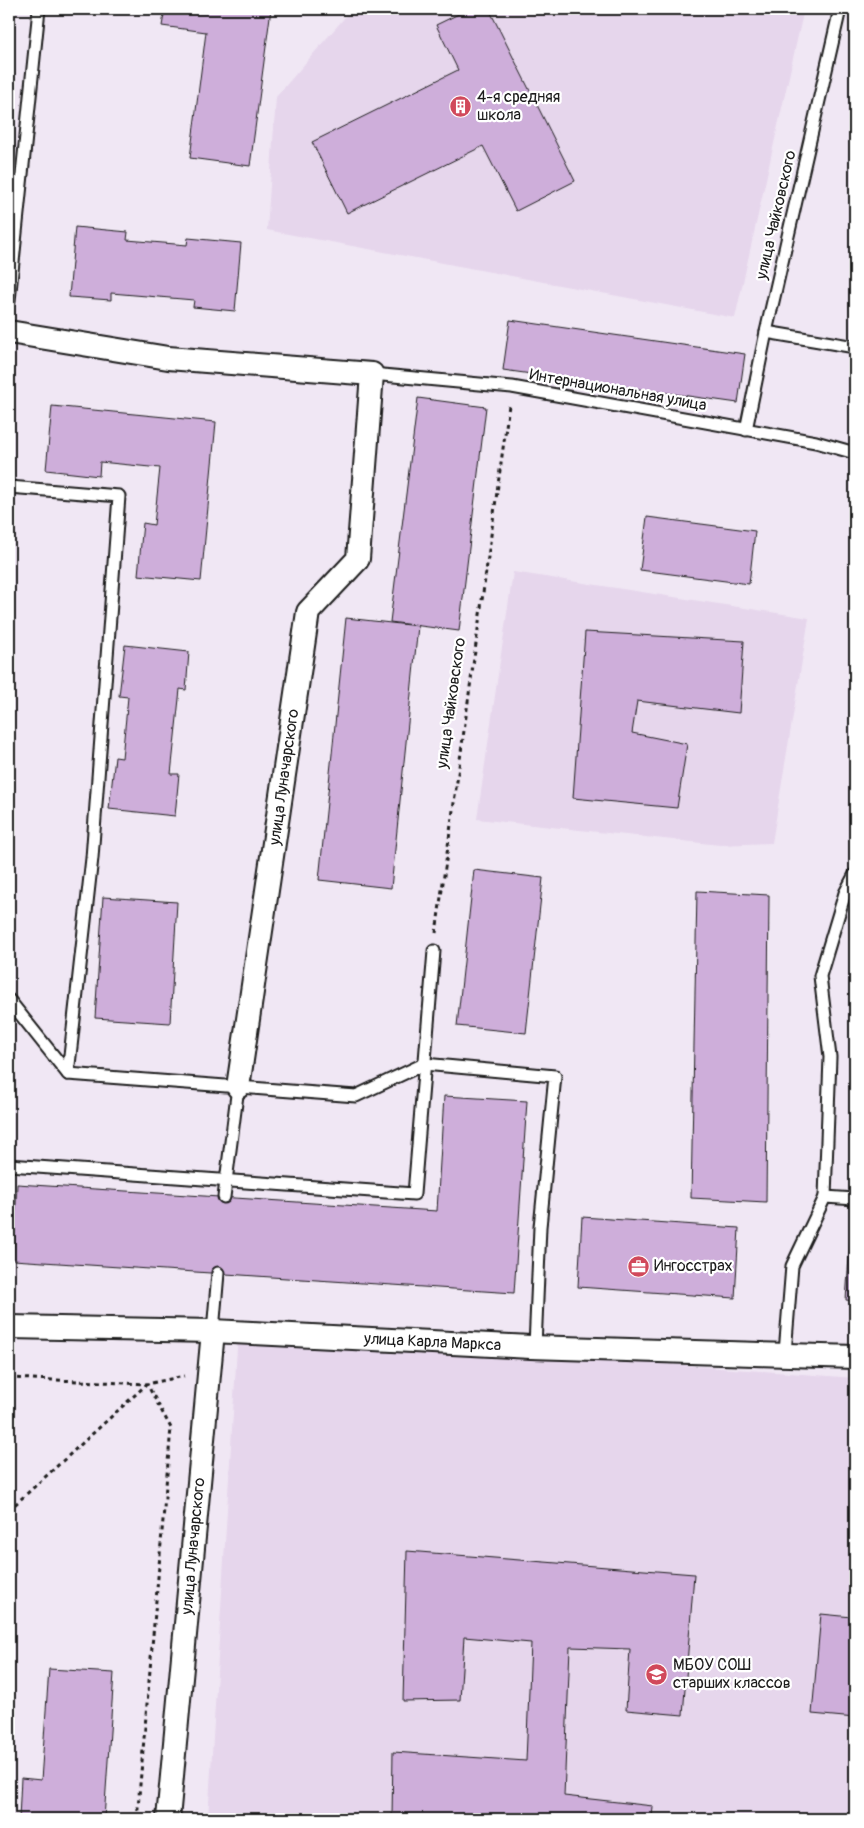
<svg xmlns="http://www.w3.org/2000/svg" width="864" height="1828" font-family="Pangolin,sans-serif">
  <rect width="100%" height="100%" fill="#f0e7f4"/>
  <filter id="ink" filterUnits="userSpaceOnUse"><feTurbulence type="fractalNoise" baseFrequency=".02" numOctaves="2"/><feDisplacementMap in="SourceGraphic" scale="10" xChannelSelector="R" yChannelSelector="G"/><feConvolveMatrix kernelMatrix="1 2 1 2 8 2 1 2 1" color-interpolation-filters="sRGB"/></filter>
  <g filter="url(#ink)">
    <g fill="#e6d6ec">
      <path d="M 352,9 L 804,9 L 735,318 L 267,230 L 276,97 Z"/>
      <path d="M 513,572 L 809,618 L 772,843 L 720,845 L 477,819 Z"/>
      <path d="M 238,1332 L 855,1378 L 855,1819 L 208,1819 Z"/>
    </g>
    <g fill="#ceaeda" stroke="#1c1c1c">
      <path d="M 165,9 L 271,9 L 250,166 L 190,158 L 206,32 L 162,26 Z"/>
      <path d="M 469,9 L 489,9 L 575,181 L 516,211 L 483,146 L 347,213 L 312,142 L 458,70 L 436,25 Z"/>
      <path d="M 75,227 L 128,232 L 127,240 L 187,245 L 188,238 L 241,243 L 235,311 L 193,307 L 194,300 L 111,293 L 111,300 L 69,297 Z"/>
      <path d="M 510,320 L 745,354 L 738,403 L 503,370 Z"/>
      <path d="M 418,398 L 486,407 L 459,631 L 390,622 Z"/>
      <path d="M 52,406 L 216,422 L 201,581 L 138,575 L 143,523 L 154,525 L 160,468 L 100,462 L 99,476 L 46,470 Z"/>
      <path d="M 647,517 L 755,531 L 749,584 L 640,570 Z"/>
      <path d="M 346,618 L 418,626 L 391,888 L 319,880 Z"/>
      <path d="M 585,632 L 744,641 L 739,713 L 637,701 L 632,733 L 687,744 L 677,808 L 573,798 Z"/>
      <path d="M 125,645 L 189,652 L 186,690 L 180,689 L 171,774 L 179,774 L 175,816 L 109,809 L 115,757 L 122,758 L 128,697 L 119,696 Z"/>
      <path d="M 474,870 L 543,878 L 526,1033 L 457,1026 Z"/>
      <path d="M 697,891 L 769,895 L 766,1202 L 691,1198 Z"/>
      <path d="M 103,897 L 177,902 L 170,1023 L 95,1018 Z"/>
      <path d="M 444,1096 L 527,1101 L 514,1293 L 13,1260 L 17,1184 L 437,1211 Z"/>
      <path d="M 582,1217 L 739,1228 L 735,1298 L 578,1287 Z"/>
      <path d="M 851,1229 L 855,1229 L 855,1301 L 846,1300 Z"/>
      <path d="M 407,1551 L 694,1574 L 683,1715 L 626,1710 L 630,1649 L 570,1647 L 564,1796 L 653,1806 L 652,1819 L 392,1819 L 393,1752 L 526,1761 L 531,1643 L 464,1637 L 460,1700 L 403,1701 Z"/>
      <path d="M 821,1614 L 852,1617 L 851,1630 L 855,1630 L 855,1718 L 812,1714 Z"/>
      <path d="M 49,1669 L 114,1673 L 104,1819 L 19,1819 L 21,1778 L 41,1780 Z"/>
    </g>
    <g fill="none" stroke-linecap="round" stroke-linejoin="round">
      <defs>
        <g id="service">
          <path d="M 9,301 L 39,9"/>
          <path d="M 766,332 L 855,347"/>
          <path d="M 372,374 L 512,387 L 816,442 L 855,453"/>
          <path d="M 746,430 L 766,332 L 840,9"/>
          <path d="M 9,487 L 119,496 L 92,858 L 68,1074"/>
          <path d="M 9,1000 L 68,1074 L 356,1096 L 424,1064 L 555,1076 L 540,1227 L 535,1347"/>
          <path d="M 9,1165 L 414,1194 L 434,951"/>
          <path d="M 224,1197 L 238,1087"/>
          <path d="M 825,1197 L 830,1057 L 820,976 L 845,893 L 855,874"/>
          <path d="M 213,1331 L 218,1273"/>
          <path d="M 785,1353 L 792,1266 L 825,1197 L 855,1199"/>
        </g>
        <g id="minor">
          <path d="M 9,332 L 168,358 L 372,374 L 358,559 L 308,612 L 238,1087"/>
          <path id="s1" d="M 9,1327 L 213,1331 L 531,1347 L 855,1357"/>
          <path id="s2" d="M 168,1819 L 213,1331"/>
        </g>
      </defs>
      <use href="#service" stroke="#1c1c1c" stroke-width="15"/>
      <use href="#minor" stroke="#1c1c1c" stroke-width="26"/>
      <g stroke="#1c1c1c" stroke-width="3" stroke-dasharray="4 4" stroke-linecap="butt">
        <path d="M 436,933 L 509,405"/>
        <path d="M 9,1378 L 147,1384 L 171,1428 L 137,1819"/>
        <path d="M 9,1510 L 147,1384 L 184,1376"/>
      </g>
      <use href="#service" stroke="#fff" stroke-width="11"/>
      <use href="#minor" stroke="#fff" stroke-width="22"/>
    </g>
  </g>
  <defs>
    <symbol id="building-disc" viewBox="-11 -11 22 22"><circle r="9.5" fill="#d1495b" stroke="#fff"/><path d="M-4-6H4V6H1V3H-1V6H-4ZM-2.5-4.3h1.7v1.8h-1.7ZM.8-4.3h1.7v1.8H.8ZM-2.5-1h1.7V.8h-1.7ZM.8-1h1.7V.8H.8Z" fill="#fff"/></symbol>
    <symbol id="office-disc" viewBox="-11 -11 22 22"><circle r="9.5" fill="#d1495b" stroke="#fff"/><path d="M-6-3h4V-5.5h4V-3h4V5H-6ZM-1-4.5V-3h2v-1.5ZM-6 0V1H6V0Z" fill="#fff"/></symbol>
    <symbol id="school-disc" viewBox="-11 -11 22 22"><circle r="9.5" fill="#d1495b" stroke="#fff"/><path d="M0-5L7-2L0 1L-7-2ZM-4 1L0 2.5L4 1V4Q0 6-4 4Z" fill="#fff"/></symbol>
  </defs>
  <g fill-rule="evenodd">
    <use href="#building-disc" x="448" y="94" width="25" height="25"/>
    <use href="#office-disc" x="626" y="1254" width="25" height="25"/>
    <use href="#school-disc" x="644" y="1662" width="25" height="25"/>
  </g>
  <g text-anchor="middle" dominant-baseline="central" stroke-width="4.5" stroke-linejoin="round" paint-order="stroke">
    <g font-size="16" fill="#1c1c1c" stroke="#fff" text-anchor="start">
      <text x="477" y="97">4-я средняя<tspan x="477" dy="18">школа</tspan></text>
      <text x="654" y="1266">Ингосстрах</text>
      <text x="673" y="1665">МБОУ СОШ<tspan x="673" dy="18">старших классов</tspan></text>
    </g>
    <g font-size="16" fill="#1c1c1c" stroke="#fff">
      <text transform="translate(776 215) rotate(-77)">улица Чайковского</text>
      <text transform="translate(618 390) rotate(10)">Интернациональная улица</text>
      <text transform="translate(451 703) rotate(-82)">улица Чайковского</text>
      <text transform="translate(284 777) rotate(-82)">улица Луначарского</text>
      <text stroke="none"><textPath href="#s1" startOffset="424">улица Карла Маркса</textPath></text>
      <text stroke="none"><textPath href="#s2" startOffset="274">улица Луначарского</textPath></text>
    </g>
  </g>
  <rect width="864" height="1828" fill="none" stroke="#fff" stroke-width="30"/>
  <rect x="15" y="15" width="834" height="1798" fill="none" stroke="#1c1c1c" stroke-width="2" filter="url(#ink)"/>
</svg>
